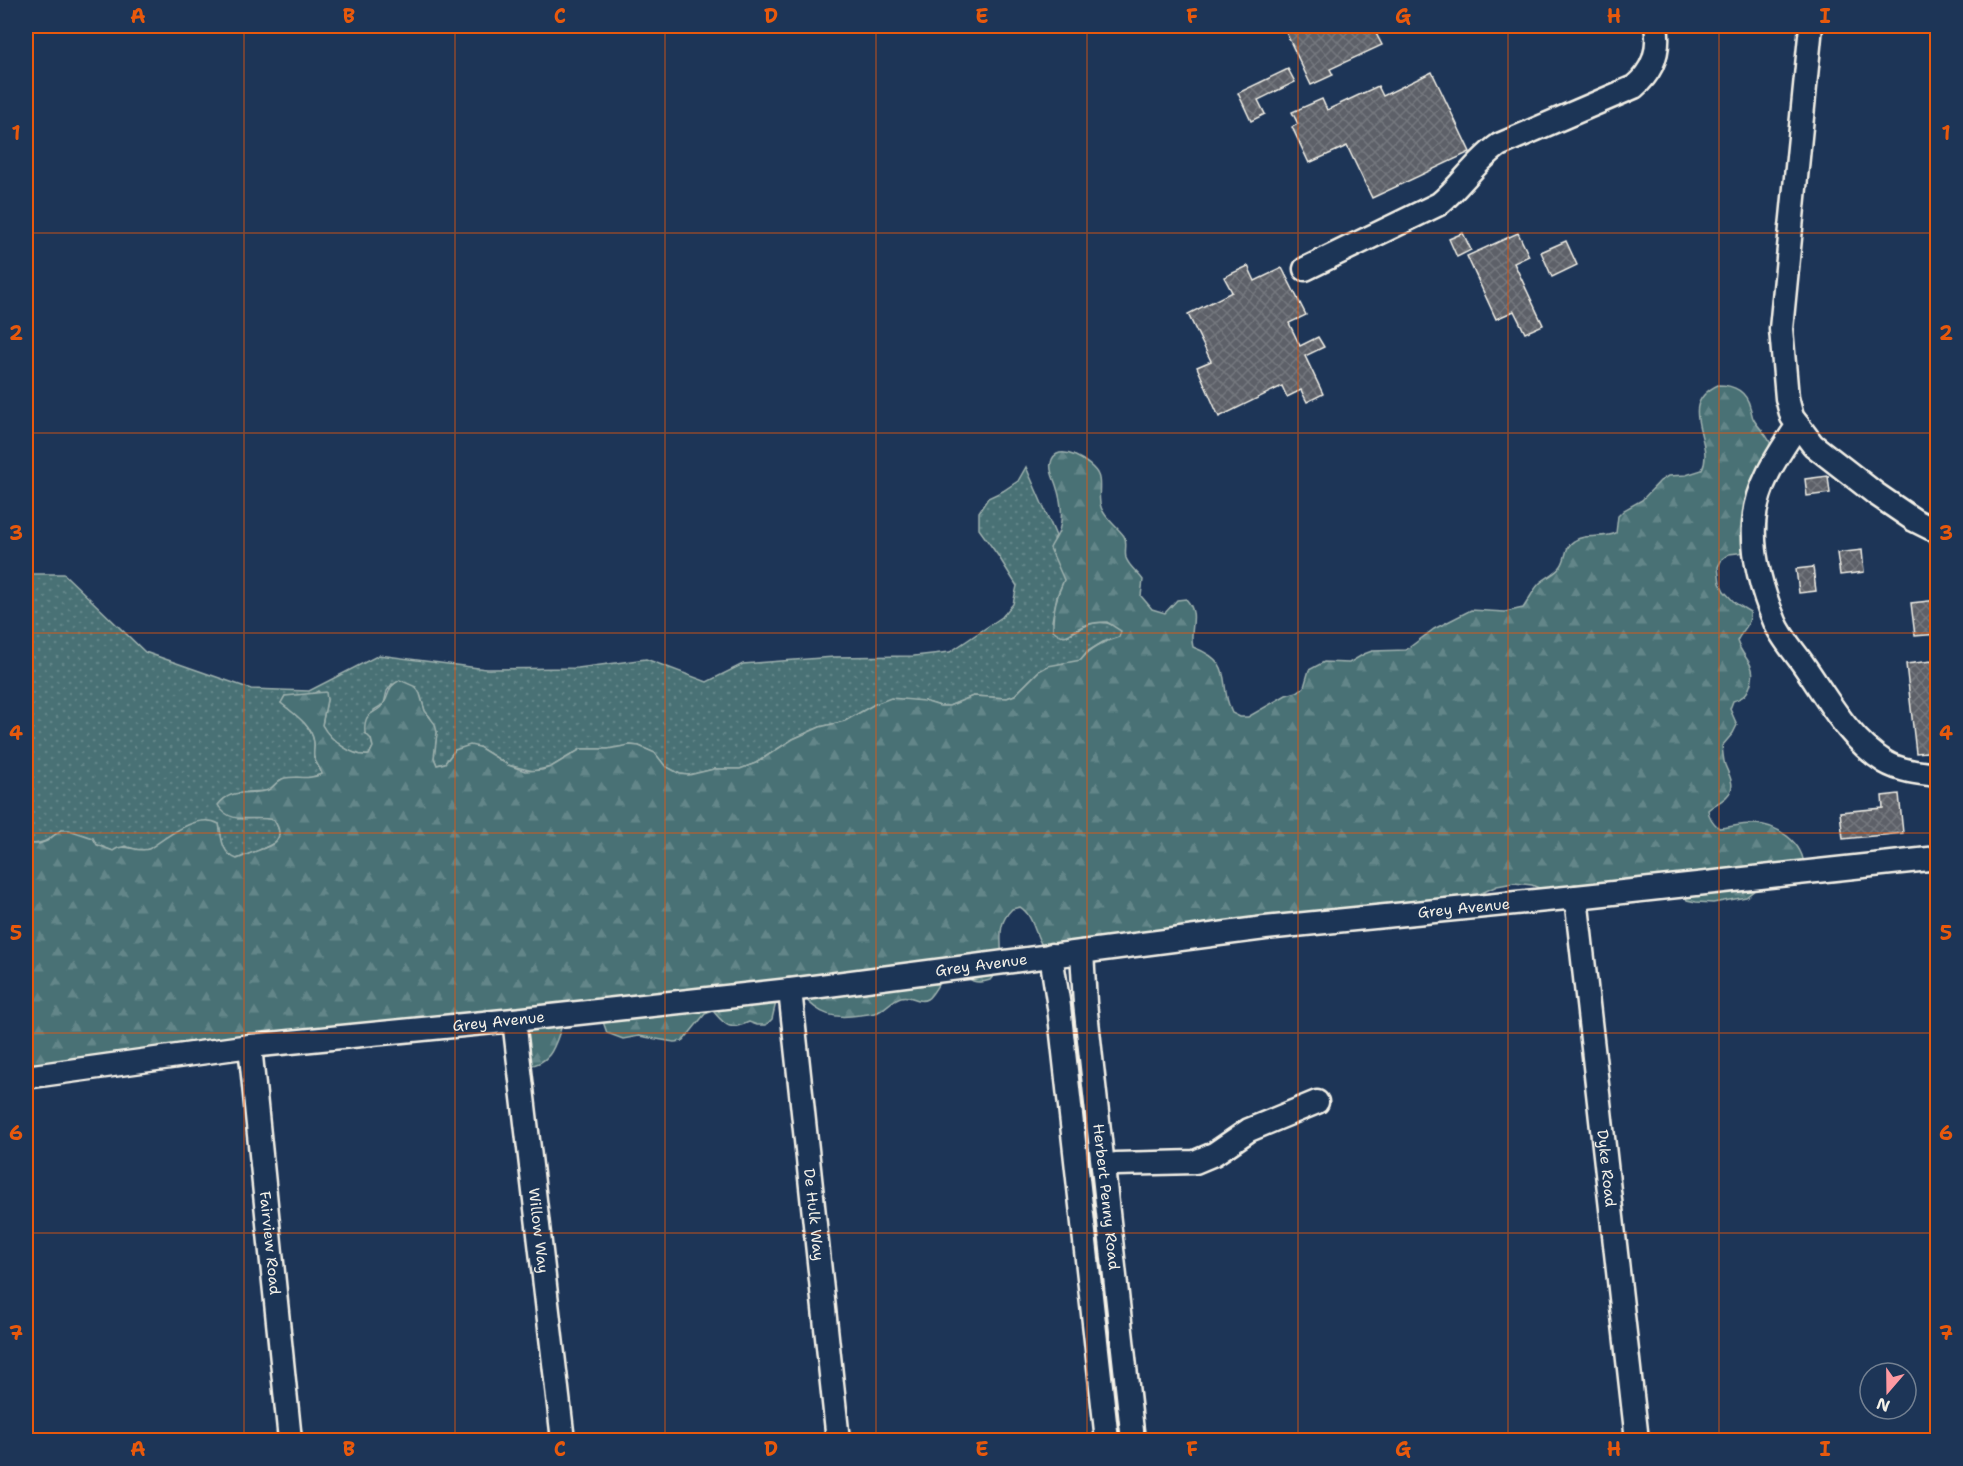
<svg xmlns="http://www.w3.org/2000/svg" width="1963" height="1466" font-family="'Shantell Sans',sans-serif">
  <defs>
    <pattern id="grass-dots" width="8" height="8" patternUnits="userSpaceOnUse" patternTransform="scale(1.5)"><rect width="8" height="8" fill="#497175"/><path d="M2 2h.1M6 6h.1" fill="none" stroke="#648689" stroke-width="1.8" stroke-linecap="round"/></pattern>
    <pattern id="forest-firs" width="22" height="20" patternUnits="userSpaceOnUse" patternTransform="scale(1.5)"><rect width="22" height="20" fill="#497175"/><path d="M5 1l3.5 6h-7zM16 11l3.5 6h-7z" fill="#648689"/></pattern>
    <pattern id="building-cross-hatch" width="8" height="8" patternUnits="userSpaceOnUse" patternTransform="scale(1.5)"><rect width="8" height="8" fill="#5d6168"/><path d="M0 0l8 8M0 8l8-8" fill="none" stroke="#75787e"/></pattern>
  </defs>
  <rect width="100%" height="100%" fill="#1d3557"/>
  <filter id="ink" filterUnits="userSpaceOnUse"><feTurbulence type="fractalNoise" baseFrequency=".0167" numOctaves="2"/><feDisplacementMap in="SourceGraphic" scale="12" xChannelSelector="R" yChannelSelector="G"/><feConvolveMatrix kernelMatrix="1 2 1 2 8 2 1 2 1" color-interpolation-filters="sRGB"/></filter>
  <g filter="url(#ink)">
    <path fill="url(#grass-dots)" stroke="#9eb1ae" stroke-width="1.5" d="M 1026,467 L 1056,536 L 1054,539 L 1064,580 L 1057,596 L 1052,621 L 1068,636 C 1085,624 1104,615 1122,631 L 1119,637 L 1103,642 L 1088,651 L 1081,660 L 1073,663 L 1064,663 L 1039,671 L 1015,695 L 1007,698 L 973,696 L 949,706 L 940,706 L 924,701 L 875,704 L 845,721 L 820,727 L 793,739 L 756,763 L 740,769 L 714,769 L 689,775 L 680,774 L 665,766 L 655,753 L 639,746 L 630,745 L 608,749 L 581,749 L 551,767 L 533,771 L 508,765 L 479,747 L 455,750 L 445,763 L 437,765 L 434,758 L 437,732 L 430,717 L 425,711 L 420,694 L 392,684 L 387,691 L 384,704 L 374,710 L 371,739 L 373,747 L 369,755 C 352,757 330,740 322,725 L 327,700 L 318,691 L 311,695 L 285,696 L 281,703 C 293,713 312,725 314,742 C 315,747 313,752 314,757 C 315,762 320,767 322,774 L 306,779 L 288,778 L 280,780 L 268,791 L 247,792 L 238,819 L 265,818 L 274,820 C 288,841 271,846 254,852 C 248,854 243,857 236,859 C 221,853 222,839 219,824 L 194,823 L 149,849 L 141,851 L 125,846 L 113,851 L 61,830 C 47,841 44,844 26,844 L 26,574 L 64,574 L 145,652 L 251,689 L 309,691 L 379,655 L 486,669 L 578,668 L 646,659 L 707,682 L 743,664 L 834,657 L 914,656 L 950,652 L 1002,617 L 1013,604 L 1017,586 L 999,557 L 979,529 L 979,512 L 988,498 L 1003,491 L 1018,481 Z"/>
    <path fill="url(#forest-firs)" stroke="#9eb1ae" stroke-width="1.5" d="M 1718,385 C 1733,385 1746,391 1750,407 C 1752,412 1751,415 1754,420 C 1760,430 1770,437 1772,448 C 1774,464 1766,480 1772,496 L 1766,512 L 1767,529 L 1764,537 L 1746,552 L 1729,554 L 1722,559 L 1718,567 L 1720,583 L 1724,591 L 1735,603 L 1750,612 C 1751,626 1742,630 1737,641 C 1743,660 1759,664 1750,686 C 1747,695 1742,698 1733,701 L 1730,709 L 1737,725 L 1733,733 L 1722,746 C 1723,752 1723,759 1725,765 C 1729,776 1737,786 1727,796 C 1722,802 1714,804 1708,810 C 1709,818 1713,823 1719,828 C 1730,827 1741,824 1752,824 C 1776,823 1805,843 1804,869 L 1760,886 L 1746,897 L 1713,903 L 1696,902 L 1687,900 L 1683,892 L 1622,900 L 1589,907 L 1581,906 L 1532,885 L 1514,883 L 1497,886 L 1473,897 L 1447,898 L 1421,919 L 1046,951 C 1034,938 1035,916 1020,907 L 1012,909 C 988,933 1014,954 990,980 C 976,985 969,981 960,970 L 945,973 C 940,980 933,996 927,999 C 918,1004 911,994 901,997 C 893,999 886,1008 878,1012 C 873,1014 865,1014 860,1015 C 834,1019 820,1016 802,995 L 776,1002 L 772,1019 L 766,1025 L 757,1025 L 749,1022 C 729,1031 726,1026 713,1011 L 705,1014 L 683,1041 L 674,1042 L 639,1036 L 623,1039 L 607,1033 L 601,1016 L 563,1023 C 555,1043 553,1063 528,1066 L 507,1030 L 26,1072 L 26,844 L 39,844 L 47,841 L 61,830 L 69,830 L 93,838 L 97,845 L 113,851 C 124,842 136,853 149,849 C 167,837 197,812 219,824 C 222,839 221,853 237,859 C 243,857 248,854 254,852 C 271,846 288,841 274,820 C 254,815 230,826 218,805 C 231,788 247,795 265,791 C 273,790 276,780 285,778 C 299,775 306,781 322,774 C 320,767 315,762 314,757 C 313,752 315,747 314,742 C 312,725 293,713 281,703 L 285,696 L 326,692 L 327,700 L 322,725 C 330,740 352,757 369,755 L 373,747 L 371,739 L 365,733 C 363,708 377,716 384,703 C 391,692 386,688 400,680 L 416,687 L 420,694 L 425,711 L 435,724 L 437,732 L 434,758 L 437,765 L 445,763 L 455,750 L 470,745 L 479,747 L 508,765 L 525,771 L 542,770 L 551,767 L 581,749 L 608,749 L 630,745 L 639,746 L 655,753 L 665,766 L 680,774 L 689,775 L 714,769 L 740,769 L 756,763 L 793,739 L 820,727 L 845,721 L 875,704 L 891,698 L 924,701 L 940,706 L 949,706 L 973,696 L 1007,698 L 1015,695 L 1039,671 L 1048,666 L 1081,660 C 1091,647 1103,642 1119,637 L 1121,631 L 1107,622 C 1100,622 1090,623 1083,626 C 1069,631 1068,643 1053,630 C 1052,613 1057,595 1064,580 L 1050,548 C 1053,542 1057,537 1059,531 C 1064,516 1061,500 1056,485 C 1054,479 1049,470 1051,463 C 1056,439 1093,463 1098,475 C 1102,484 1097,496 1101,507 C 1104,518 1117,526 1124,536 C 1128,543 1124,550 1126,558 C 1129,567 1138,572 1143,580 L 1141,596 L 1152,609 L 1165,613 L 1177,600 L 1186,599 C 1201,616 1188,628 1193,647 C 1237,664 1217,682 1232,713 L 1240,717 L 1248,717 L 1286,695 L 1297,692 L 1304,687 L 1309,670 L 1324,662 L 1349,663 L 1364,654 L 1372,651 L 1406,650 L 1434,629 L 1471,610 L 1505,612 L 1523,608 C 1529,600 1533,590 1539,584 C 1546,577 1556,574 1561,566 C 1567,558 1564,547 1574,541 C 1586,533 1602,539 1616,533 L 1618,516 L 1624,510 L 1642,500 L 1660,481 L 1668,476 L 1686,475 L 1702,470 C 1716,441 1674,406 1718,385 Z"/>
    <g fill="url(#building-cross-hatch)" stroke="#f4f1e8" stroke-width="1.5">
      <path d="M 1283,26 L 1372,26 L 1382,45 L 1330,69 L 1333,75 L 1311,85 Z"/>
      <path d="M 1288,69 L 1295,82 L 1258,100 L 1265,114 L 1251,121 L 1238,93 Z"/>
      <path d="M 1432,72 L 1470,152 L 1372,198 L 1347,146 L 1309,163 L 1292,127 L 1298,124 L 1292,112 L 1322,99 L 1327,110 L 1378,86 L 1383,96 Z"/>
      <path d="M 1463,233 L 1471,250 L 1457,257 L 1449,239 Z"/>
      <path d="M 1518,233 L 1529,256 L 1514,263 L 1543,325 L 1525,333 L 1514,311 L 1496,319 L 1467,256 Z"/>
      <path d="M 1566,241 L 1577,265 L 1552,277 L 1541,252 Z"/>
      <path d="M 1248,266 L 1255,281 L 1282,268 L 1306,315 L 1289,323 L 1300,346 L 1318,337 L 1324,347 L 1305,356 L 1323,394 L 1307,402 L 1301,390 L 1287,397 L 1282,386 L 1219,417 L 1197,367 L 1211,361 L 1188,314 L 1232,292 L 1224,277 Z"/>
      <path d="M 1828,476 L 1830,493 L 1807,496 L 1805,479 Z"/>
      <path d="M 1862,550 L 1864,572 L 1840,575 L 1837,553 Z"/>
      <path d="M 1813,567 L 1816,591 L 1799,593 L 1796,569 Z"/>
      <path d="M 1938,600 L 1938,634 L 1915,636 L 1911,603 Z"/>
      <path d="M 1932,661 L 1934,675 L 1938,675 L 1938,751 L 1916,753 L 1906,664 Z"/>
      <path d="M 1899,794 L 1903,833 L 1843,839 L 1840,812 L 1883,808 L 1882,796 Z"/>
    </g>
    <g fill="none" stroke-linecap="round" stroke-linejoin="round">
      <defs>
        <g id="minor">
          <path d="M 1811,26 L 1781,329 L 1787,398 L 1792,417 L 1813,445 L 1876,494 L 1914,520 L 1938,532"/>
          <path d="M 1305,269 L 1439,204 C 1461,186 1476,161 1499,145 L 1634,87 C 1654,70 1660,50 1656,26"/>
          <path d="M 1798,425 C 1777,456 1756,486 1754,524 C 1752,558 1762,591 1775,622 C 1781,637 1794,651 1803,664 C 1827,698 1848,739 1885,762 C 1900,771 1920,773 1938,775"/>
          <path id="s1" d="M 1576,897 L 1637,1440"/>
          <path id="s2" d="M 1082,952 L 1085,1003 L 1133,1440"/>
          <path d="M 1051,955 L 1059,1007 L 1107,1440"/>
          <path id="s3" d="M 790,990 L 838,1440"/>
          <path id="s4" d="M 514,1020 L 563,1440"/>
          <path id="s5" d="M 250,1046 L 290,1440"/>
          <path id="s6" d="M 26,1077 L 250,1046 L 514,1020 L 790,990 L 1265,928 L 1576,897 L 1938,858"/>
          <path d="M 1103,1166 L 1116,1164 L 1195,1162 L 1214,1154 L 1249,1130 L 1317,1102"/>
        </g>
      </defs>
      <use href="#minor" stroke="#f4f1e8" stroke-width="27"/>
      <use href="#minor" stroke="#1d3557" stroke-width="22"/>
    </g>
  </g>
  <path fill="none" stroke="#e8590c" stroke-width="1.5" stroke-opacity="0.55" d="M 244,26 L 244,1440M 455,26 L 455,1440M 665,26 L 665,1440M 876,26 L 876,1440M 1087,26 L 1087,1440M 1298,26 L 1298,1440M 1508,26 L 1508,1440M 1719,26 L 1719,1440M 26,233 L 1938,233M 26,433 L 1938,433M 26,633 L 1938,633M 26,833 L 1938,833M 26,1033 L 1938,1033M 26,1233 L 1938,1233"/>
  <g text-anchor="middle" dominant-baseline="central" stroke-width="6" stroke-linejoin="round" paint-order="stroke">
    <g font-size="15" fill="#f4f1e8" stroke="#1d3557">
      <text stroke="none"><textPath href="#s6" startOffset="1448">Grey Avenue</textPath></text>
      <text stroke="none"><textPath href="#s6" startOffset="962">Grey Avenue</textPath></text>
      <text stroke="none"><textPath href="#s6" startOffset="476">Grey Avenue</textPath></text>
      <text stroke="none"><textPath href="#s1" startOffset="273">Dyke Road</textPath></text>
      <text stroke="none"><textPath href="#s2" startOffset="246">Herbert Penny Road</textPath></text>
      <text stroke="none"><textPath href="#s3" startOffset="226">De Hulk Way</textPath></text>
      <text stroke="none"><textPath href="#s4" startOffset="212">Willow Way</textPath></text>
      <text stroke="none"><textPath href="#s5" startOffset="198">Fairview Road</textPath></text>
    </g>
  </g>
  <rect width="1963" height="1466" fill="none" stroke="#1d3557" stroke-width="66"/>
  <g transform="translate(1888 1391) rotate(200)"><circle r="28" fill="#1d3557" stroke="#738091" stroke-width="1.5"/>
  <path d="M0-4.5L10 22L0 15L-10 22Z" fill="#ff9aa2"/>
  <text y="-9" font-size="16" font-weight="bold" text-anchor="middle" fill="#f4f1e8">N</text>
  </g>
  <rect x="33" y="33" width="1897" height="1400" fill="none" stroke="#e8590c" stroke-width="2"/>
  <g font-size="20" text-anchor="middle" font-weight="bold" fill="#e8590c">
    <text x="138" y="23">A</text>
    <text x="349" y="23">B</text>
    <text x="560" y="23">C</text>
    <text x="771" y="23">D</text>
    <text x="982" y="23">E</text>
    <text x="1192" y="23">F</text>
    <text x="1403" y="23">G</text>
    <text x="1614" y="23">H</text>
    <text x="1825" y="23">I</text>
    <text x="16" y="140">1</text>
    <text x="1946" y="140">1</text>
    <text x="16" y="340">2</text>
    <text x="1946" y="340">2</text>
    <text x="16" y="540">3</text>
    <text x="1946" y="540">3</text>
    <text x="16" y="740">4</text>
    <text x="1946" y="740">4</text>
    <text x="16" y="940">5</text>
    <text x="1946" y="940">5</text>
    <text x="16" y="1140">6</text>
    <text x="1946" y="1140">6</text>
    <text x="16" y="1340">7</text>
    <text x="1946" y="1340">7</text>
    <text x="138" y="1456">A</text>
    <text x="349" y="1456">B</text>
    <text x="560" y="1456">C</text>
    <text x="771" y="1456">D</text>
    <text x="982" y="1456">E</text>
    <text x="1192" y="1456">F</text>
    <text x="1403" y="1456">G</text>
    <text x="1614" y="1456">H</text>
    <text x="1825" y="1456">I</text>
  </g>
</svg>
